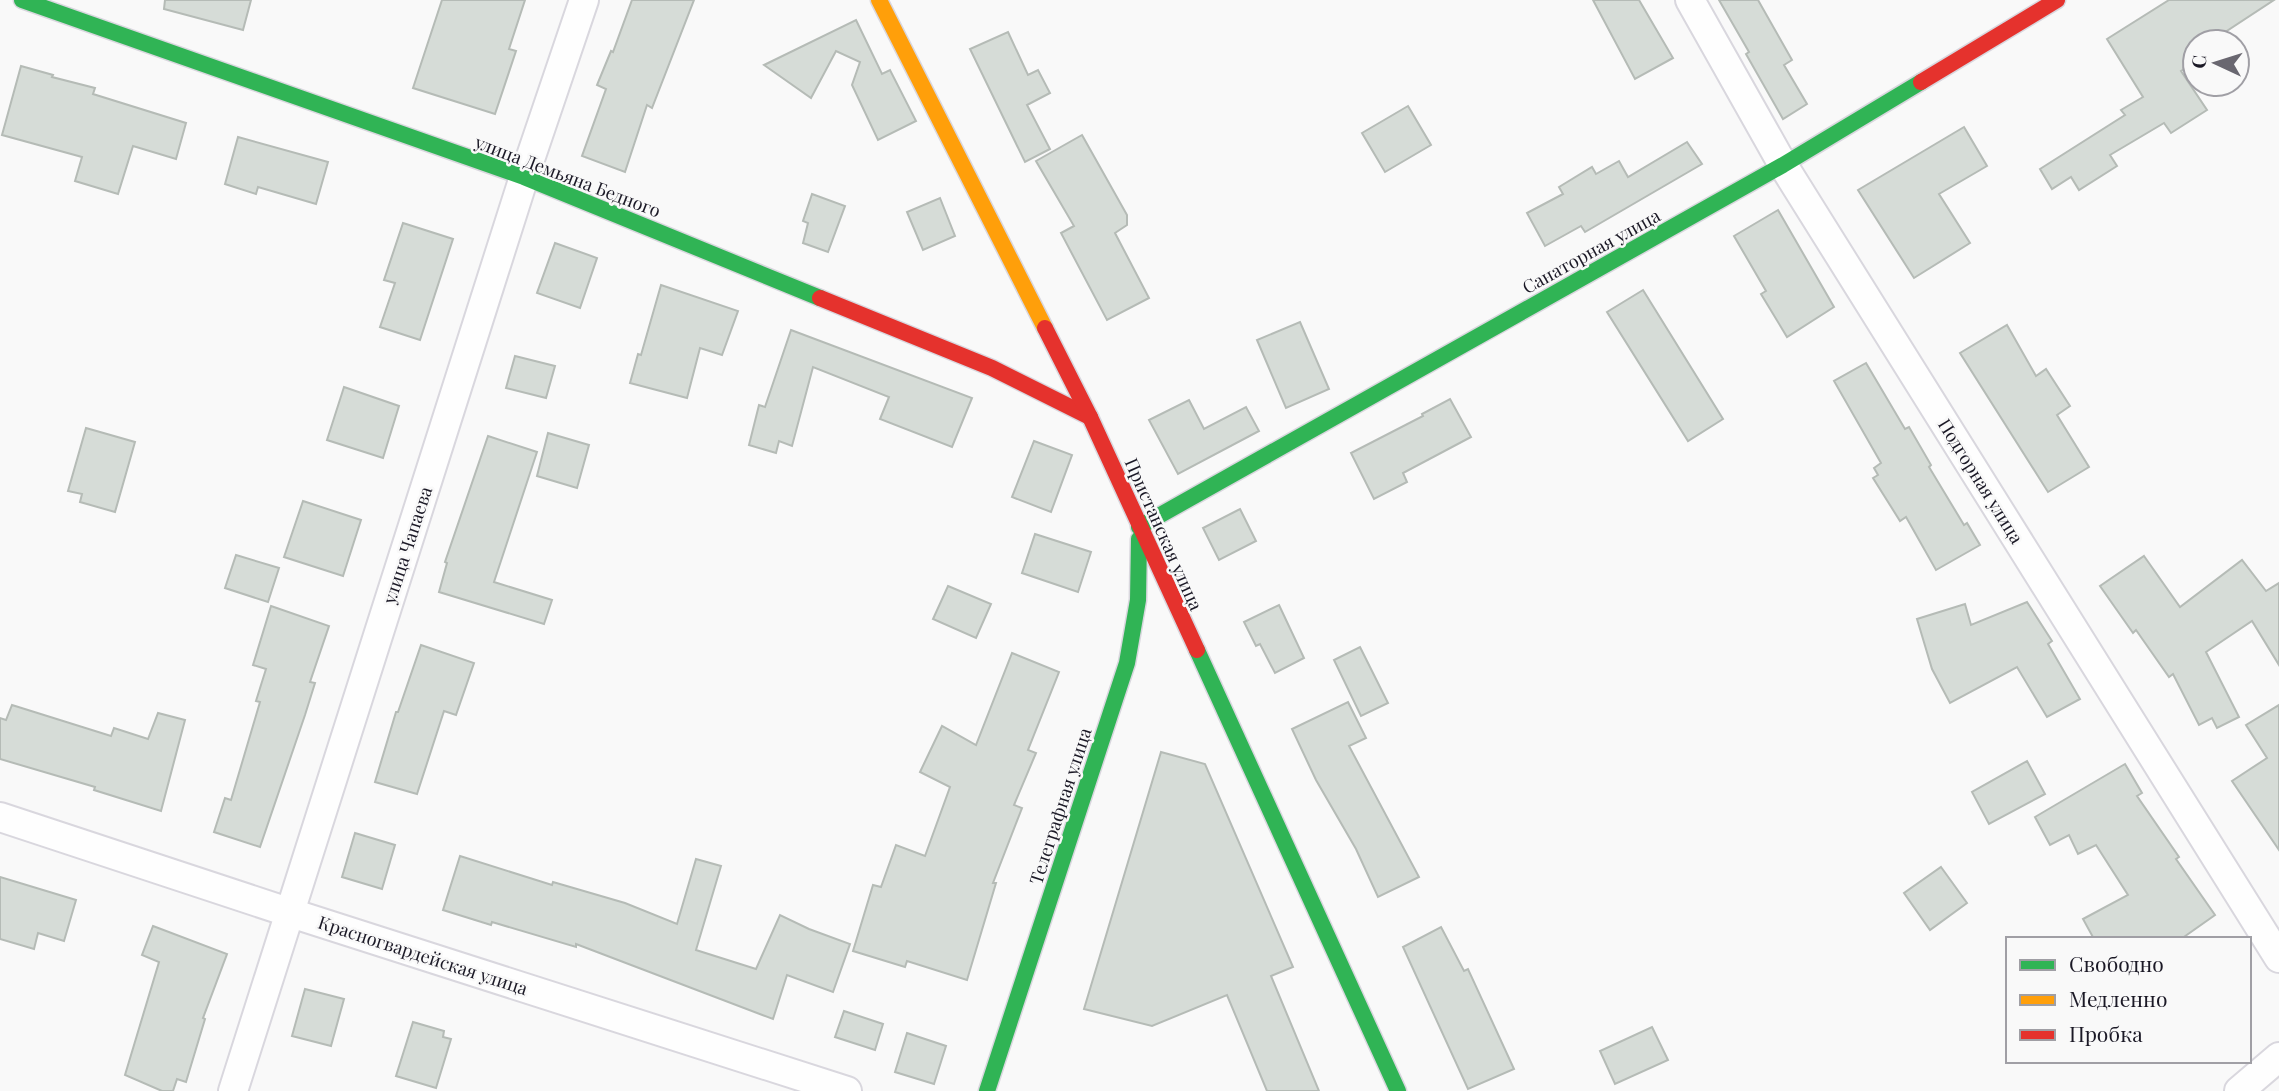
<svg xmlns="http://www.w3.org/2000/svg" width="2279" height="1091" font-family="'Playfair Display',serif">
  <rect width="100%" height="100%" fill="#f9f9f9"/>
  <g fill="#d6dcd7" stroke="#b5bbb6" stroke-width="2">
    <path d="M 165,0 L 251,0 L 243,30 L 164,9 Z"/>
    <path d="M 442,0 L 525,0 L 509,49 L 516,51 L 495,114 L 413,88 Z"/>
    <path d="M 632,0 L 694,0 L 652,108 L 647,105 L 625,172 L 582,156 L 606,89 L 597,85 L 611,51 L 613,52 Z"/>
    <path d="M 1593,0 L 1639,0 L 1673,58 L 1635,79 Z"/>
    <path d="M 1719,0 L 1758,0 L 1792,60 L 1784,65 L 1807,104 L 1783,119 L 1746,54 L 1749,52 Z"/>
    <path d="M 2169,0 L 2274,0 L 2210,42 L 2195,42 L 2195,62 L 2181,71 L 2207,110 L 2171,133 L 2164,123 L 2110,155 L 2117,166 L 2079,190 L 2071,177 L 2052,189 L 2040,169 L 2125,115 L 2121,110 L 2143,97 L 2107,39 Z"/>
    <path d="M 856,20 L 882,74 L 890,70 L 916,121 L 878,140 L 852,85 L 860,62 L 836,51 L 811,98 L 764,65 Z"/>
    <path d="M 1008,32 L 1028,75 L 1038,70 L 1050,93 L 1027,105 L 1050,149 L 1025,162 L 970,49 Z"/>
    <path d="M 21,66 L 53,75 L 52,77 L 95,88 L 93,94 L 186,123 L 176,159 L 133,146 L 118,194 L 75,181 L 82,157 L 2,135 Z"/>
    <path d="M 1408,106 L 1431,145 L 1385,172 L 1362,133 Z"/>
    <path d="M 1964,127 L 1987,166 L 1939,194 L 1970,243 L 1914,278 L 1858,190 Z"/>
    <path d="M 1082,135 L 1127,215 L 1127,225 L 1115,233 L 1149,298 L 1107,320 L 1061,233 L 1074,226 L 1036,161 Z"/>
    <path d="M 238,137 L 328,162 L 316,204 L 258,187 L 256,194 L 225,184 Z"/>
    <path d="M 1687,142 L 1702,164 L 1585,232 L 1581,226 L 1545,246 L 1527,213 L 1563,194 L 1559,187 L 1592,167 L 1596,174 L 1619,161 L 1628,177 Z"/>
    <path d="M 812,194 L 845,206 L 828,252 L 803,243 L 808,223 L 803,221 Z"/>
    <path d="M 940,198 L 955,236 L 923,250 L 907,212 Z"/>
    <path d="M 1778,210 L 1834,307 L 1787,337 L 1761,294 L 1766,291 L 1734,236 Z"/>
    <path d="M 403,223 L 453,239 L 420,340 L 380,327 L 395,283 L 384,280 Z"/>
    <path d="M 555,243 L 597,258 L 580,308 L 537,293 Z"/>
    <path d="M 661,285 L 738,311 L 722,355 L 700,348 L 687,398 L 630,383 L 638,354 L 641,355 Z"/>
    <path d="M 1643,290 L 1723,419 L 1688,441 L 1607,312 Z"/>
    <path d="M 1300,322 L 1329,389 L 1286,408 L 1257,340 Z"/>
    <path d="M 2007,325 L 2036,376 L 2046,369 L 2070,406 L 2057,415 L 2089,467 L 2048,492 L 1960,353 Z"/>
    <path d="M 791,330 L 972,398 L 952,447 L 880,419 L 889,397 L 813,367 L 792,446 L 779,441 L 776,453 L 749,445 L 759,405 L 765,407 Z"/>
    <path d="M 515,356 L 555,366 L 546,398 L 506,388 Z"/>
    <path d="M 1866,363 L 1905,429 L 1909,427 L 1931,465 L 1929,467 L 1964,525 L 1967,523 L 1980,545 L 1936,570 L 1906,517 L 1900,521 L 1873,478 L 1878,475 L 1874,468 L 1881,463 L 1834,381 Z"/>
    <path d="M 344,387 L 399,406 L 383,458 L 327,440 Z"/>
    <path d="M 1450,399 L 1471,437 L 1403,473 L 1407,482 L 1374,499 L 1351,453 L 1423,416 L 1422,414 Z"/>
    <path d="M 1189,400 L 1204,429 L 1246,407 L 1259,431 L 1178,474 L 1149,420 Z"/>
    <path d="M 86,428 L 135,442 L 115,512 L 80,502 L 82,494 L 68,491 Z"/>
    <path d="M 548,433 L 589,445 L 577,488 L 537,476 Z"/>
    <path d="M 488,436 L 537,452 L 494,582 L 552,600 L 544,624 L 439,592 L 447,563 L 445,562 Z"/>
    <path d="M 1034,441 L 1072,455 L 1051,512 L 1012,497 Z"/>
    <path d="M 303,501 L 361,520 L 343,576 L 284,557 Z"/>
    <path d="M 1240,509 L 1256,541 L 1219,560 L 1203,528 Z"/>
    <path d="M 1035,534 L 1091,552 L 1078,592 L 1022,573 Z"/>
    <path d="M 236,555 L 279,568 L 268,602 L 225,588 Z"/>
    <path d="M 2144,556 L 2180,607 L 2242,560 L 2266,591 L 2279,583 L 2279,665 L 2252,621 L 2206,652 L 2239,717 L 2217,728 L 2212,718 L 2199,725 L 2173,674 L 2169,677 L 2136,630 L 2133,633 L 2100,586 Z"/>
    <path d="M 948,586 L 991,604 L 976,638 L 933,619 Z"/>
    <path d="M 2027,602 L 2052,641 L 2048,644 L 2080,699 L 2047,717 L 2017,667 L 1950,703 L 1932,669 L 1917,619 L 1965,604 L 1971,625 Z"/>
    <path d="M 1279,605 L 1304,658 L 1275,673 L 1260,644 L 1256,646 L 1244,622 Z"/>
    <path d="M 271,606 L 329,626 L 310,682 L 315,683 L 305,715 L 260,847 L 214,832 L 225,798 L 231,800 L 260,702 L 256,701 L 266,669 L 253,665 Z"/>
    <path d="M 421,645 L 474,663 L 456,715 L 444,711 L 417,794 L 375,782 L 396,712 L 398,712 Z"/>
    <path d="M 1360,647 L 1388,703 L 1361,716 L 1334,660 Z"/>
    <path d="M 1012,653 L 1059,672 L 1028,750 L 1036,753 L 1014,805 L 1022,808 L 993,883 L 996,883 L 967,980 L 907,961 L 905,967 L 853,951 L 873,885 L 881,887 L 896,845 L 925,856 L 950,787 L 920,772 L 942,726 L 976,745 Z"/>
    <path d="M 1348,702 L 1366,738 L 1349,746 L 1419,877 L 1378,897 L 1356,849 L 1316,780 L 1292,729 Z"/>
    <path d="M 12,705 L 111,736 L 114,728 L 148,739 L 158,713 L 185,720 L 161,811 L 94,790 L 95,787 L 0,759 L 0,718 L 6,720 Z"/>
    <path d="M 2279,705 L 2279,850 L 2232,781 L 2267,758 L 2246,725 Z"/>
    <path d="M 1161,752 L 1205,764 L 1293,967 L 1271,976 L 1319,1091 L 1267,1091 L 1227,995 L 1152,1026 L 1084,1009 Z"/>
    <path d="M 2027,761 L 2045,794 L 1989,824 L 1972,792 Z"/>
    <path d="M 2125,764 L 2142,793 L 2137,796 L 2179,857 L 2176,859 L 2215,915 L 2181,939 L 2094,939 L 2083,919 L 2128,895 L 2096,845 L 2078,854 L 2069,835 L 2050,845 L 2035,817 Z"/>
    <path d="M 355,833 L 395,845 L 382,889 L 342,877 Z"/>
    <path d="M 460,856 L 552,885 L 553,882 L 625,903 L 677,924 L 696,859 L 721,866 L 696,950 L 756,969 L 780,915 L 809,929 L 850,944 L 833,992 L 787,975 L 773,1019 L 576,944 L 576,947 L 492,922 L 491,925 L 443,910 Z"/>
    <path d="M 1941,867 L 1967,903 L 1930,930 L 1904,893 Z"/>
    <path d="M 0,877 L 76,900 L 64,941 L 38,933 L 34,949 L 0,939 Z"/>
    <path d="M 153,926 L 227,954 L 203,1018 L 205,1019 L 186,1082 L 177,1079 L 173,1091 L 162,1091 L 125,1075 L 159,962 L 142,955 Z"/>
    <path d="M 1441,927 L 1464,971 L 1468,969 L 1514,1069 L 1468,1089 L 1403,947 Z"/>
    <path d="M 305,989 L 344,999 L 331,1046 L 292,1036 Z"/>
    <path d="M 844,1011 L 883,1024 L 875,1050 L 835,1037 Z"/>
    <path d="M 413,1022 L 444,1031 L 443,1037 L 451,1039 L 436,1088 L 396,1076 Z"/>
    <path d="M 1652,1027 L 1668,1060 L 1615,1084 L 1600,1051 Z"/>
    <path d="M 907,1033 L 946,1046 L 934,1084 L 895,1072 Z"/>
  </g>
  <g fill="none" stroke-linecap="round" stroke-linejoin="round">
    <defs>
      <g id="street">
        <path d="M 1690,0 L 1783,165 L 2279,958"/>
        <path d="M 0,817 L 291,913 L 847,1091"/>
        <path d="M 233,1091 L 524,177 L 584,0"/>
        <path d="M 2239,1091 L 2279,1057"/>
      </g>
      <g id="fast">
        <path d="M 22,0 L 524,177 L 820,298"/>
        <path d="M 1139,527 L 1783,165 L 1921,82"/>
        <path d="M 1197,650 L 1398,1091"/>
        <path d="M 987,1091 L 1127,663 L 1138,600 L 1139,539"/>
      </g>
      <path id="slow" d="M 879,0 L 1045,328"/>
      <g id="jam">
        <path d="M 1921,82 L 2057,0"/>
        <path d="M 820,298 L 992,368 L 1090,417"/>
        <path d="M 1045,328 L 1090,417 L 1197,650"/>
      </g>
    </defs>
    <use href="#street" stroke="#d9d7de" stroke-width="32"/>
    <use href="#fast" stroke="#d9d7de" stroke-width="19"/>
    <use href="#slow" stroke="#d9d7de" stroke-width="19"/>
    <use href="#jam" stroke="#d9d7de" stroke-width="19"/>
    <use href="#street" stroke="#fefefe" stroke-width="28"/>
    <use href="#fast" stroke="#30b455" stroke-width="16"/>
    <use href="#slow" stroke="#ff9f0a" stroke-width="16"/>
    <use href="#jam" stroke="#e5322d" stroke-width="16"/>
  </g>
  <g text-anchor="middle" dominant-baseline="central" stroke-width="5" stroke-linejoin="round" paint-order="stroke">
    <g font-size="18" fill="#1b1926" stroke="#f9f9f9">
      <text transform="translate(568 176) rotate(21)">улица Демьяна Бедного</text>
      <text transform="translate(1591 251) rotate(-29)">Санаторная улица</text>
      <text transform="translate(1981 481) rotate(58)">Подгорная улица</text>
      <text transform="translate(1164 534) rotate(66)">Пристанская улица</text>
      <text transform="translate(407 545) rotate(-72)">улица Чапаева</text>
      <text transform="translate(1060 806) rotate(-72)">Телеграфная улица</text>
      <text transform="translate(423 955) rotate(18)">Красногвардейская улица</text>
    </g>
  </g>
  <rect x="2006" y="937" width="245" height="126" fill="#f9f9f9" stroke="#a09fa5" stroke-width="2"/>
  <rect x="2020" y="960" width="35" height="10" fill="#30b455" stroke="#a09fa5" stroke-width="2"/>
  <text x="2069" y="972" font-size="21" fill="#1b1926">Свободно</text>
  <rect x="2020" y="995" width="35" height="10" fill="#ff9f0a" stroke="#a09fa5" stroke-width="2"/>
  <text x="2069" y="1007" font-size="21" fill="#1b1926">Медленно</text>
  <rect x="2020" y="1030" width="35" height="10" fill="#e5322d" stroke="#a09fa5" stroke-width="2"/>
  <text x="2069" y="1042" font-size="21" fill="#1b1926">Пробка</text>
  <g transform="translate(2216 63) rotate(274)"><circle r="33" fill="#f9f9f9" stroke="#a09fa5" stroke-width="2"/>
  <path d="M0-5L12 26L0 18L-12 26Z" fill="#696770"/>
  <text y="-10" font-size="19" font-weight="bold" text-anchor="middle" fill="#1b1926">С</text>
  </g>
</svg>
